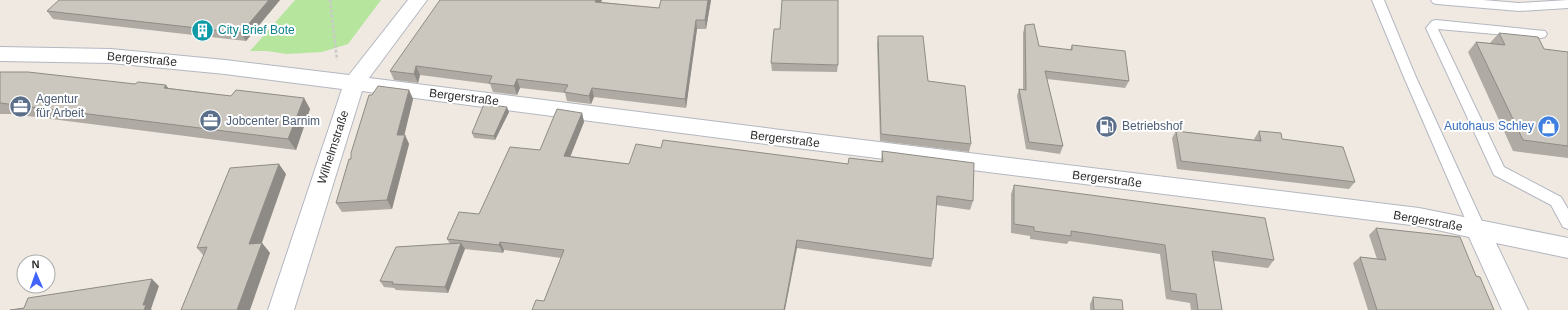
<svg xmlns="http://www.w3.org/2000/svg" width="1568" height="310" font-family="Helvetica,sans-serif">
  <rect width="100%" height="100%" fill="#efe9e1"/>
  <path fill="#b6e59e" d="M 295,0 L 381,0 L 348,44 L 322,52 L 287,54 L 267,51 L 250,51 Z"/>
  <g fill="none" stroke-linecap="round" stroke-linejoin="round">
    <defs>
      <g id="lane">
        <path d="M 1372,0 L 1384,0 L 1415,75 L 1486,230 L 1483,234 L 1478,236 L 1473,234 L 1470,230 L 1403,75 Z"/>
        <path d="M 1431,0 L 1483,0 L 1519,3 L 1568,0 L 1568,8 L 1519,11 L 1437,4 L 1433,3 Z"/>
        <path d="M 1436,20 L 1545,31 L 1547,34 L 1545,37 L 1541,38 L 1438,29 L 1504,167 L 1561,197 L 1568,209 L 1568,229 L 1563,227 L 1551,205 L 1494,175 L 1426,28 L 1432,21 Z"/>
      </g>
      <path id="street" d="M 408,0 L 427,0 L 369,78 L 781,130 L 1419,208 L 1568,238 L 1568,258 L 1496,243 L 1528,310 L 1502,310 L 1469,237 L 1419,226 L 781,146 L 362,91 L 294,310 L 268,310 L 342,89 L 225,74 L 111,63 L 0,61 L 0,47 L 111,49 L 225,60 L 349,75 Z"/>
    </defs>
    <use href="#lane" stroke="#b4b7c1" stroke-width="2"/>
    <use href="#street" stroke="#b4b7c1" stroke-width="2"/>
    <path stroke="#c9c9c9" stroke-width="2.5" stroke-dasharray="3 2" stroke-linecap="butt" d="M 330,0 L 337,60"/>
    <use href="#lane" fill="#fff" fill-rule="evenodd"/>
    <use href="#street" fill="#fff" fill-rule="evenodd"/>
  </g>
  <g fill="#afaba4">
    <path d="M 280,0 L 246,41 L 53,19 L 47,11 Z"/>
    <path d="M 602,0 L 601,2 L 659,8 L 711,0 L 706,29 L 697,29 L 686,108 L 594,97 L 591,104 L 567,101 L 565,93 L 520,88 L 517,95 L 493,92 L 490,84 L 420,75 L 418,83 L 394,80 L 390,71 Z"/>
    <path d="M 1025,25 L 1039,46 L 1070,50 L 1072,45 L 1129,81 L 1125,88 L 1047,79 L 1063,146 L 1060,154 L 1026,149 L 1017,96 L 1019,89 L 1023,89 L 1023,33 Z"/>
    <path d="M 1499,33 L 1544,49 L 1568,52 L 1568,158 L 1513,151 L 1468,52 L 1476,42 L 1490,43 Z"/>
    <path d="M 878,36 L 928,81 L 971,144 L 969,152 L 880,141 L 877,43 Z"/>
    <path d="M 771,63 L 838,65 L 837,72 L 772,71 Z"/>
    <path d="M 0,72 L 169,88 L 231,96 L 304,98 L 310,109 L 296,150 L 12,114 L 0,114 Z"/>
    <path d="M 409,90 L 413,99 L 404,135 L 405,135 L 409,144 L 392,209 L 342,212 L 336,203 L 372,95 Z"/>
    <path d="M 509,112 L 495,140 L 474,138 L 472,133 Z"/>
    <path d="M 582,113 L 584,122 L 570,156 L 629,164 L 661,148 L 848,164 L 881,162 L 882,151 L 973,201 L 970,210 L 936,205 L 933,259 L 931,267 L 797,248 L 544,301 L 561,258 L 504,250 L 503,253 L 464,249 L 448,293 L 396,290 L 394,288 L 384,287 L 380,281 L 450,244 L 447,239 L 479,214 L 540,150 Z"/>
    <path d="M 1176,131 L 1255,140 L 1254,139 L 1259,131 L 1282,139 L 1355,182 L 1349,189 L 1177,169 L 1172,138 Z"/>
    <path d="M 286,174 L 262,243 L 270,253 L 204,256 L 197,248 Z"/>
    <path d="M 1014,185 L 1274,260 L 1268,268 L 1214,261 L 1222,310 L 1191,310 L 1190,303 L 1166,299 L 1160,254 L 1069,241 L 1067,244 L 1030,239 L 1030,236 L 1011,233 L 1011,194 Z"/>
    <path d="M 1376,228 L 1476,276 L 1494,310 L 1368,310 L 1353,263 L 1360,257 L 1377,259 L 1369,235 Z"/>
    <path d="M 1093,297 L 1123,310 L 1090,310 L 1090,304 Z"/>
  </g>
  <g fill="#8e8b86">
    <path d="M 269,0 L 280,0 L 246,41 L 241,33 Z"/>
    <path d="M 596,0 L 602,0 L 597,11 L 595,2 Z"/>
    <path d="M 708,0 L 711,0 L 706,29 L 705,20 Z"/>
    <path d="M 696,20 L 697,29 L 686,108 L 685,99 Z"/>
    <path d="M 416,66 L 420,75 L 418,83 L 414,74 Z"/>
    <path d="M 517,79 L 520,88 L 517,95 L 514,86 Z"/>
    <path d="M 166,85 L 174,96 L 164,88 Z"/>
    <path d="M 592,88 L 594,97 L 591,104 L 589,96 Z"/>
    <path d="M 409,90 L 413,99 L 402,145 L 397,135 Z"/>
    <path d="M 304,98 L 310,109 L 296,150 L 288,139 Z"/>
    <path d="M 507,107 L 509,112 L 495,140 L 494,136 Z"/>
    <path d="M 582,113 L 584,122 L 567,165 L 564,156 Z"/>
    <path d="M 405,135 L 409,144 L 392,209 L 387,200 Z"/>
    <path d="M 279,164 L 286,174 L 259,250 L 262,243 L 270,253 L 250,310 L 237,310 L 249,244 Z"/>
    <path d="M 797,240 L 797,248 L 785,310 L 784,310 Z"/>
    <path d="M 500,242 L 504,250 L 503,253 L 499,245 Z"/>
    <path d="M 461,243 L 465,249 L 448,293 L 445,287 Z"/>
    <path d="M 152,279 L 159,286 L 151,309 L 152,310 L 144,310 L 143,305 Z"/>
  </g>
  <g fill="#cbc7bf" stroke="#8e8b86">
    <path d="M 59,0 L 269,0 L 241,33 L 47,11 Z"/>
    <path d="M 440,0 L 596,0 L 595,2 L 659,8 L 661,0 L 708,0 L 705,20 L 696,20 L 685,99 L 592,88 L 589,96 L 564,92 L 568,85 L 517,79 L 514,86 L 489,83 L 492,76 L 416,66 L 414,74 L 390,71 Z"/>
    <path d="M 782,0 L 838,0 L 838,65 L 771,63 L 774,29 L 780,29 Z"/>
    <path d="M 1034,24 L 1039,46 L 1072,50 L 1072,45 L 1125,51 L 1129,81 L 1045,71 L 1063,146 L 1029,142 L 1019,89 L 1026,90 L 1025,25 Z"/>
    <path d="M 1499,33 L 1538,37 L 1544,49 L 1568,52 L 1568,146 L 1523,140 L 1476,42 L 1505,45 Z"/>
    <path d="M 878,36 L 923,36 L 928,81 L 965,86 L 971,144 L 881,134 Z"/>
    <path d="M 0,72 L 28,72 L 135,84 L 138,82 L 166,85 L 164,88 L 231,96 L 236,90 L 304,98 L 288,139 L 0,103 Z"/>
    <path d="M 378,86 L 409,90 L 397,135 L 405,135 L 387,200 L 336,203 L 349,159 L 351,159 L 351,153 L 369,95 L 372,95 Z"/>
    <path d="M 484,104 L 507,107 L 494,136 L 472,133 Z"/>
    <path d="M 557,109 L 582,113 L 564,156 L 629,164 L 636,144 L 661,148 L 663,140 L 848,164 L 849,158 L 883,162 L 882,151 L 974,163 L 973,201 L 937,196 L 933,259 L 797,240 L 784,310 L 532,310 L 536,300 L 544,301 L 564,250 L 500,242 L 499,245 L 447,239 L 459,212 L 479,214 L 510,147 L 540,150 Z"/>
    <path d="M 1176,131 L 1261,141 L 1259,131 L 1281,133 L 1282,139 L 1343,147 L 1355,182 L 1181,161 Z"/>
    <path d="M 279,164 L 249,244 L 262,243 L 237,310 L 181,310 L 207,247 L 197,248 L 230,168 Z"/>
    <path d="M 1014,185 L 1265,218 L 1274,260 L 1212,251 L 1222,310 L 1198,310 L 1196,294 L 1171,291 L 1165,245 L 1071,231 L 1071,236 L 1034,231 L 1034,227 L 1014,224 Z"/>
    <path d="M 1376,228 L 1460,237 L 1476,276 L 1480,277 L 1494,310 L 1377,310 L 1360,257 L 1386,260 Z"/>
    <path d="M 461,243 L 445,287 L 392,284 L 393,282 L 380,281 L 396,247 Z"/>
    <path d="M 152,279 L 143,305 L 146,305 L 144,310 L 10,310 L 24,308 L 28,298 Z"/>
    <path d="M 1093,297 L 1122,300 L 1123,310 L 1094,310 Z"/>
  </g>
  <defs>
    <symbol id="building-disc" viewBox="-11 -11 22 22"><circle r="9.5" fill="#0f9aa8" stroke="#fff"/><path d="M-4-6H4V6H1V3H-1V6H-4ZM-2.5-4.3h1.7v1.8h-1.7ZM.8-4.3h1.7v1.8H.8ZM-2.5-1h1.7V.8h-1.7ZM.8-1h1.7V.8H.8Z" fill="#fff"/></symbol>
    <symbol id="office-disc" viewBox="-11 -11 22 22"><circle r="9.5" fill="#5c6f8a" stroke="#fff"/><path d="M-6-3h4V-5.5h4V-3h4V5H-6ZM-1-4.5V-3h2v-1.5ZM-6 0V1H6V0Z" fill="#fff"/></symbol>
    <symbol id="fuel-disc" viewBox="-11 -11 22 22"><circle r="9.5" fill="#5c6f8a" stroke="#fff"/><path d="M-5.5-6h7V0h2V4h1.3V-2.5L3-4.5l.8-.8L6-3V5H2.5V1h-1V6h-7ZM-4.2-4.7v3.2H.2V-4.7Z" fill="#fff"/></symbol>
    <symbol id="shop-disc" viewBox="-11 -11 22 22"><circle r="9.5" fill="#3f7fe0" stroke="#fff"/><path d="M-5-2.5h2.3a2.7 3.5 0 0 1 5.4 0H5L5.5 6h-11ZM-1.5-2.5h3a1.5 2.3 0 0 0-3 0Z" fill="#fff"/></symbol>
  </defs>
  <g fill-rule="evenodd">
    <use href="#building-disc" x="190" y="18" width="25" height="25"/>
    <use href="#office-disc" x="8" y="94" width="25" height="25"/>
    <use href="#office-disc" x="198" y="108" width="25" height="25"/>
    <use href="#fuel-disc" x="1094" y="114" width="25" height="25"/>
    <use href="#shop-disc" x="1536" y="114" width="25" height="25"/>
  </g>
  <g text-anchor="middle" dominant-baseline="central" stroke-width="4" stroke-linejoin="round" paint-order="stroke">
    <g font-size="12" fill="#0d838f" stroke="#fff" text-anchor="start">
      <text x="218" y="30">City Brief Bote</text>
    </g>
    <g font-size="12" fill="#2e2e2e" stroke="#fff">
      <text transform="translate(142 59) rotate(5)">Bergerstraße</text>
      <text transform="translate(464 97) rotate(7)">Bergerstraße</text>
      <text transform="translate(785 139) rotate(7)">Bergerstraße</text>
      <text transform="translate(333 147) rotate(-72)">Wilhelmstraße</text>
      <text transform="translate(1107 179) rotate(7)">Bergerstraße</text>
      <text transform="translate(1428 221) rotate(10)">Bergerstraße</text>
    </g>
    <g font-size="12" fill="#4e5e75" stroke="#fff" text-anchor="start">
      <text x="36" y="99">Agentur<tspan x="36" dy="14">für Arbeit</tspan></text>
      <text x="226" y="121">Jobcenter Barnim</text>
      <text x="1122" y="126">Betriebshof</text>
    </g>
    <g font-size="12" fill="#366cbe" stroke="#fff" text-anchor="end">
      <text x="1534" y="126">Autohaus Schley</text>
    </g>
  </g>
  <g transform="translate(36 274) rotate(358)"><circle r="19" fill="#ffffff" stroke="#ababab"/>
  <path d="M0-3L7 15L0 10L-7 15Z" fill="#4264fb"/>
  <text y="-6" font-size="11" font-weight="bold" text-anchor="middle" fill="#2e2e2e">N</text>
  </g>
</svg>
